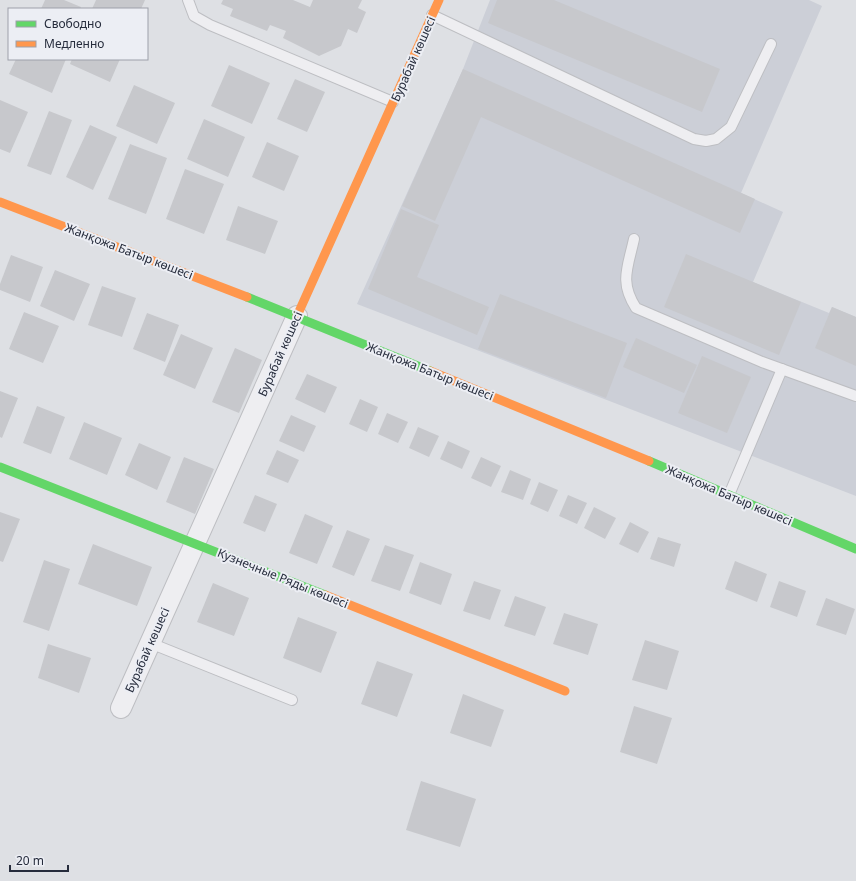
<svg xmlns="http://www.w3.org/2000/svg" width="856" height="881" font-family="'Noto Sans',sans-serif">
  <rect width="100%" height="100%" fill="#dee0e4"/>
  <path fill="#cccfd7" d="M 490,0 L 809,0 L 822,6 L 741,193 L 783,212 L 753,282 L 829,313 L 832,307 L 856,317 L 856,496 L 357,304 L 463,69 Z"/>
  <g fill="#c7c8cc">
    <path d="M 45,0 L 64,0 L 81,7 L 80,9 L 41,9 Z"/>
    <path d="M 96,0 L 145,0 L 141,9 L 92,9 Z"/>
    <path d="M 223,0 L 293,0 L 310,7 L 313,0 L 362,0 L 358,8 L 366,12 L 357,33 L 348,29 L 341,46 L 319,56 L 283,38 L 286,31 L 270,25 L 267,31 L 230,16 L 233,9 L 221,4 Z"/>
    <path d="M 497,0 L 554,0 L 720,69 L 702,112 L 488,23 Z"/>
    <path d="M 16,59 L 66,59 L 52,93 L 9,74 Z"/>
    <path d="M 72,59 L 120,59 L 110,82 L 70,64 Z"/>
    <path d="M 229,65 L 270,83 L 252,124 L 211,106 Z"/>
    <path d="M 463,69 L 755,199 L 740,233 L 481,117 L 435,221 L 402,206 Z"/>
    <path d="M 295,79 L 325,92 L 307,132 L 277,119 Z"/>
    <path d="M 134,85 L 175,103 L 157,144 L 116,126 Z"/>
    <path d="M 0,100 L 28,112 L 10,153 L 0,149 Z"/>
    <path d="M 49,111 L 72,120 L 51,175 L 27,166 Z"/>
    <path d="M 204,119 L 245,137 L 228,177 L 187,159 Z"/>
    <path d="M 90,125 L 117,137 L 93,190 L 66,177 Z"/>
    <path d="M 267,142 L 299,156 L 284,191 L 252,177 Z"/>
    <path d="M 130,144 L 167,158 L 146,214 L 108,199 Z"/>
    <path d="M 185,169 L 224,184 L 204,234 L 166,219 Z"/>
    <path d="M 238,206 L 278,221 L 265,254 L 226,240 Z"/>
    <path d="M 401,209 L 439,225 L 417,277 L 489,307 L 477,335 L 368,289 Z"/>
    <path d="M 686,254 L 801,302 L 779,355 L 664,307 Z"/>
    <path d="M 11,255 L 43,267 L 30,302 L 0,290 L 0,284 Z"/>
    <path d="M 55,270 L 90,284 L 74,321 L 40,306 Z"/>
    <path d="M 102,286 L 136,298 L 122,337 L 88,325 Z"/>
    <path d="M 500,294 L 627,343 L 606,398 L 478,349 Z"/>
    <path d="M 832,307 L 856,317 L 856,366 L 815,348 Z"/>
    <path d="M 24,312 L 59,326 L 43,363 L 9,349 Z"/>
    <path d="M 147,313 L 179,325 L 165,362 L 133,349 Z"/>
    <path d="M 181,334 L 213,348 L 195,389 L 163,375 Z"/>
    <path d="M 636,338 L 697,365 L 684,393 L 623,367 Z"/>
    <path d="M 235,348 L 262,360 L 239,413 L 212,402 Z"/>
    <path d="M 702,356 L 751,377 L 727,433 L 678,413 Z"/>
    <path d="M 307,374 L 337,387 L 325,413 L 295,399 Z"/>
    <path d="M 0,391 L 18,398 L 2,438 L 0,437 Z"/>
    <path d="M 360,399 L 378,407 L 367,432 L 349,424 Z"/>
    <path d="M 37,406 L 65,417 L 51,454 L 23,443 Z"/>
    <path d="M 387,413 L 408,422 L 398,443 L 378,434 Z"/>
    <path d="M 291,415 L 316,426 L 304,452 L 279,441 Z"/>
    <path d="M 84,422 L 122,438 L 107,475 L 69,459 Z"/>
    <path d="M 418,427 L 439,436 L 429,457 L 409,448 Z"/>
    <path d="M 448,441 L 470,451 L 462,469 L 440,459 Z"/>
    <path d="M 139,443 L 171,457 L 157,490 L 125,475 Z"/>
    <path d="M 277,450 L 299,460 L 288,483 L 266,474 Z"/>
    <path d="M 184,457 L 214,469 L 195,514 L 166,502 Z"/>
    <path d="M 481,457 L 501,466 L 491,487 L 471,478 Z"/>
    <path d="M 510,470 L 531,479 L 523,500 L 501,492 Z"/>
    <path d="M 539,482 L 558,490 L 548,512 L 530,504 Z"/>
    <path d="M 255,495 L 277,504 L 265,532 L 243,523 Z"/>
    <path d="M 568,495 L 587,503 L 577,524 L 559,516 Z"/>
    <path d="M 594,507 L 616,518 L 605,539 L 584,528 Z"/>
    <path d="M 0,512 L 20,519 L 3,562 L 0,561 Z"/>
    <path d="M 305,514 L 333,526 L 317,564 L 289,553 Z"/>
    <path d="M 630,522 L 649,532 L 638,553 L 619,544 Z"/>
    <path d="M 347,530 L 370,539 L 354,576 L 332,567 Z"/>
    <path d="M 658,537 L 681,544 L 674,567 L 650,559 Z"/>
    <path d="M 93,544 L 152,567 L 137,606 L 78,584 Z"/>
    <path d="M 385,545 L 414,555 L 400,591 L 371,581 Z"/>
    <path d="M 44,560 L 70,569 L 49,631 L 23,622 Z"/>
    <path d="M 735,561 L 767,574 L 757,602 L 725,589 Z"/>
    <path d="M 420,562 L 452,574 L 441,605 L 409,593 Z"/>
    <path d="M 474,581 L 501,590 L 490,620 L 463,611 Z"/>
    <path d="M 779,581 L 806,591 L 797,617 L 770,607 Z"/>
    <path d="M 213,583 L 249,598 L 234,636 L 197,622 Z"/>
    <path d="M 515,596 L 546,607 L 535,636 L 504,626 Z"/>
    <path d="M 826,598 L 855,609 L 846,635 L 816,625 Z"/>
    <path d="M 564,613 L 598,624 L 588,655 L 553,644 Z"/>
    <path d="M 298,617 L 337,632 L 321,673 L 283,658 Z"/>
    <path d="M 645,640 L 679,651 L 667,690 L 632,680 Z"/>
    <path d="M 48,644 L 91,658 L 79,693 L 38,678 Z"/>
    <path d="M 377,661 L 413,674 L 397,717 L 361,704 Z"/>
    <path d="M 463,694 L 504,710 L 491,747 L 450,733 Z"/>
    <path d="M 634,706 L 672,718 L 657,764 L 620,752 Z"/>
    <path d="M 421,781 L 476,799 L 460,847 L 406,830 Z"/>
  </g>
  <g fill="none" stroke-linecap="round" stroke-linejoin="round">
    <defs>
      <g id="lane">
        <path d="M 188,0 L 194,16 L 210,25 L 393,102"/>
        <path d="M 432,15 L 694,139 L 706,141 L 716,139 L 731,127 L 771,44"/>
        <path d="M 634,239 C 628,267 619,282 636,308 L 762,362 L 856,396"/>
        <path d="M 729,495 L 782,369"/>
        <path d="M 150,643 L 292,700"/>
      </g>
      <path id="street" d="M 121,708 L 297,316"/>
    </defs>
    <use href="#lane" stroke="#bdbec2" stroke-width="12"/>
    <use href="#street" stroke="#bdbec2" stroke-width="22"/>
    <use href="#lane" stroke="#eeeef1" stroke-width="10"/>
    <use href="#street" stroke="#eeeef1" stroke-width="20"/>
    <g stroke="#63d668" stroke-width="9">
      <path d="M 247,297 L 430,371"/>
      <path d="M 649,461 L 856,549"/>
      <path d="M 0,467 L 325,595"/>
    </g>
    <g stroke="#ff974d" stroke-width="9">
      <path d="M 0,202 L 247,297"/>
      <path d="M 297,316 L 439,0"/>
      <path d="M 430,371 L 649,461"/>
      <path d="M 325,595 L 565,691"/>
    </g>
  </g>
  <g text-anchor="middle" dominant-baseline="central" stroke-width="4" stroke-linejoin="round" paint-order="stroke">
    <g font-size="12" fill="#262c3c" stroke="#eceef4">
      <text transform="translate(413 59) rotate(-66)">Бурабай көшесі</text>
      <text transform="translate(129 251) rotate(21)">Жанқожа Батыр көшесі</text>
      <text transform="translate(280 354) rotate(-66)">Бурабай көшесі</text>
      <text transform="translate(430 371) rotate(22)">Жанқожа Батыр көшесі</text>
      <text transform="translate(729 495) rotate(23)">Жанқожа Батыр көшесі</text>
      <text transform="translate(283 578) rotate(22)">Кузнечные Ряды көшесі</text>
      <text transform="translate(147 650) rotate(-66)">Бурабай көшесі</text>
    </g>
  </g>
  <rect x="8" y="8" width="140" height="52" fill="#eceef4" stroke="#9da0aa"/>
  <rect x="16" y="21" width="20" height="6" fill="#63d668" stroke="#9da0aa"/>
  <text x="44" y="28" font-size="12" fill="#262c3c">Свободно</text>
  <rect x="16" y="41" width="20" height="6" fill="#ff974d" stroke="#9da0aa"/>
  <text x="44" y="48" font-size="12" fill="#262c3c">Медленно</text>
  <path d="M10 865v6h58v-6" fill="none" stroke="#262c3c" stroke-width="2"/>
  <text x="16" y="865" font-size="12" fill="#262c3c" stroke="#eceef4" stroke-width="3" paint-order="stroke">20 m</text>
</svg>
